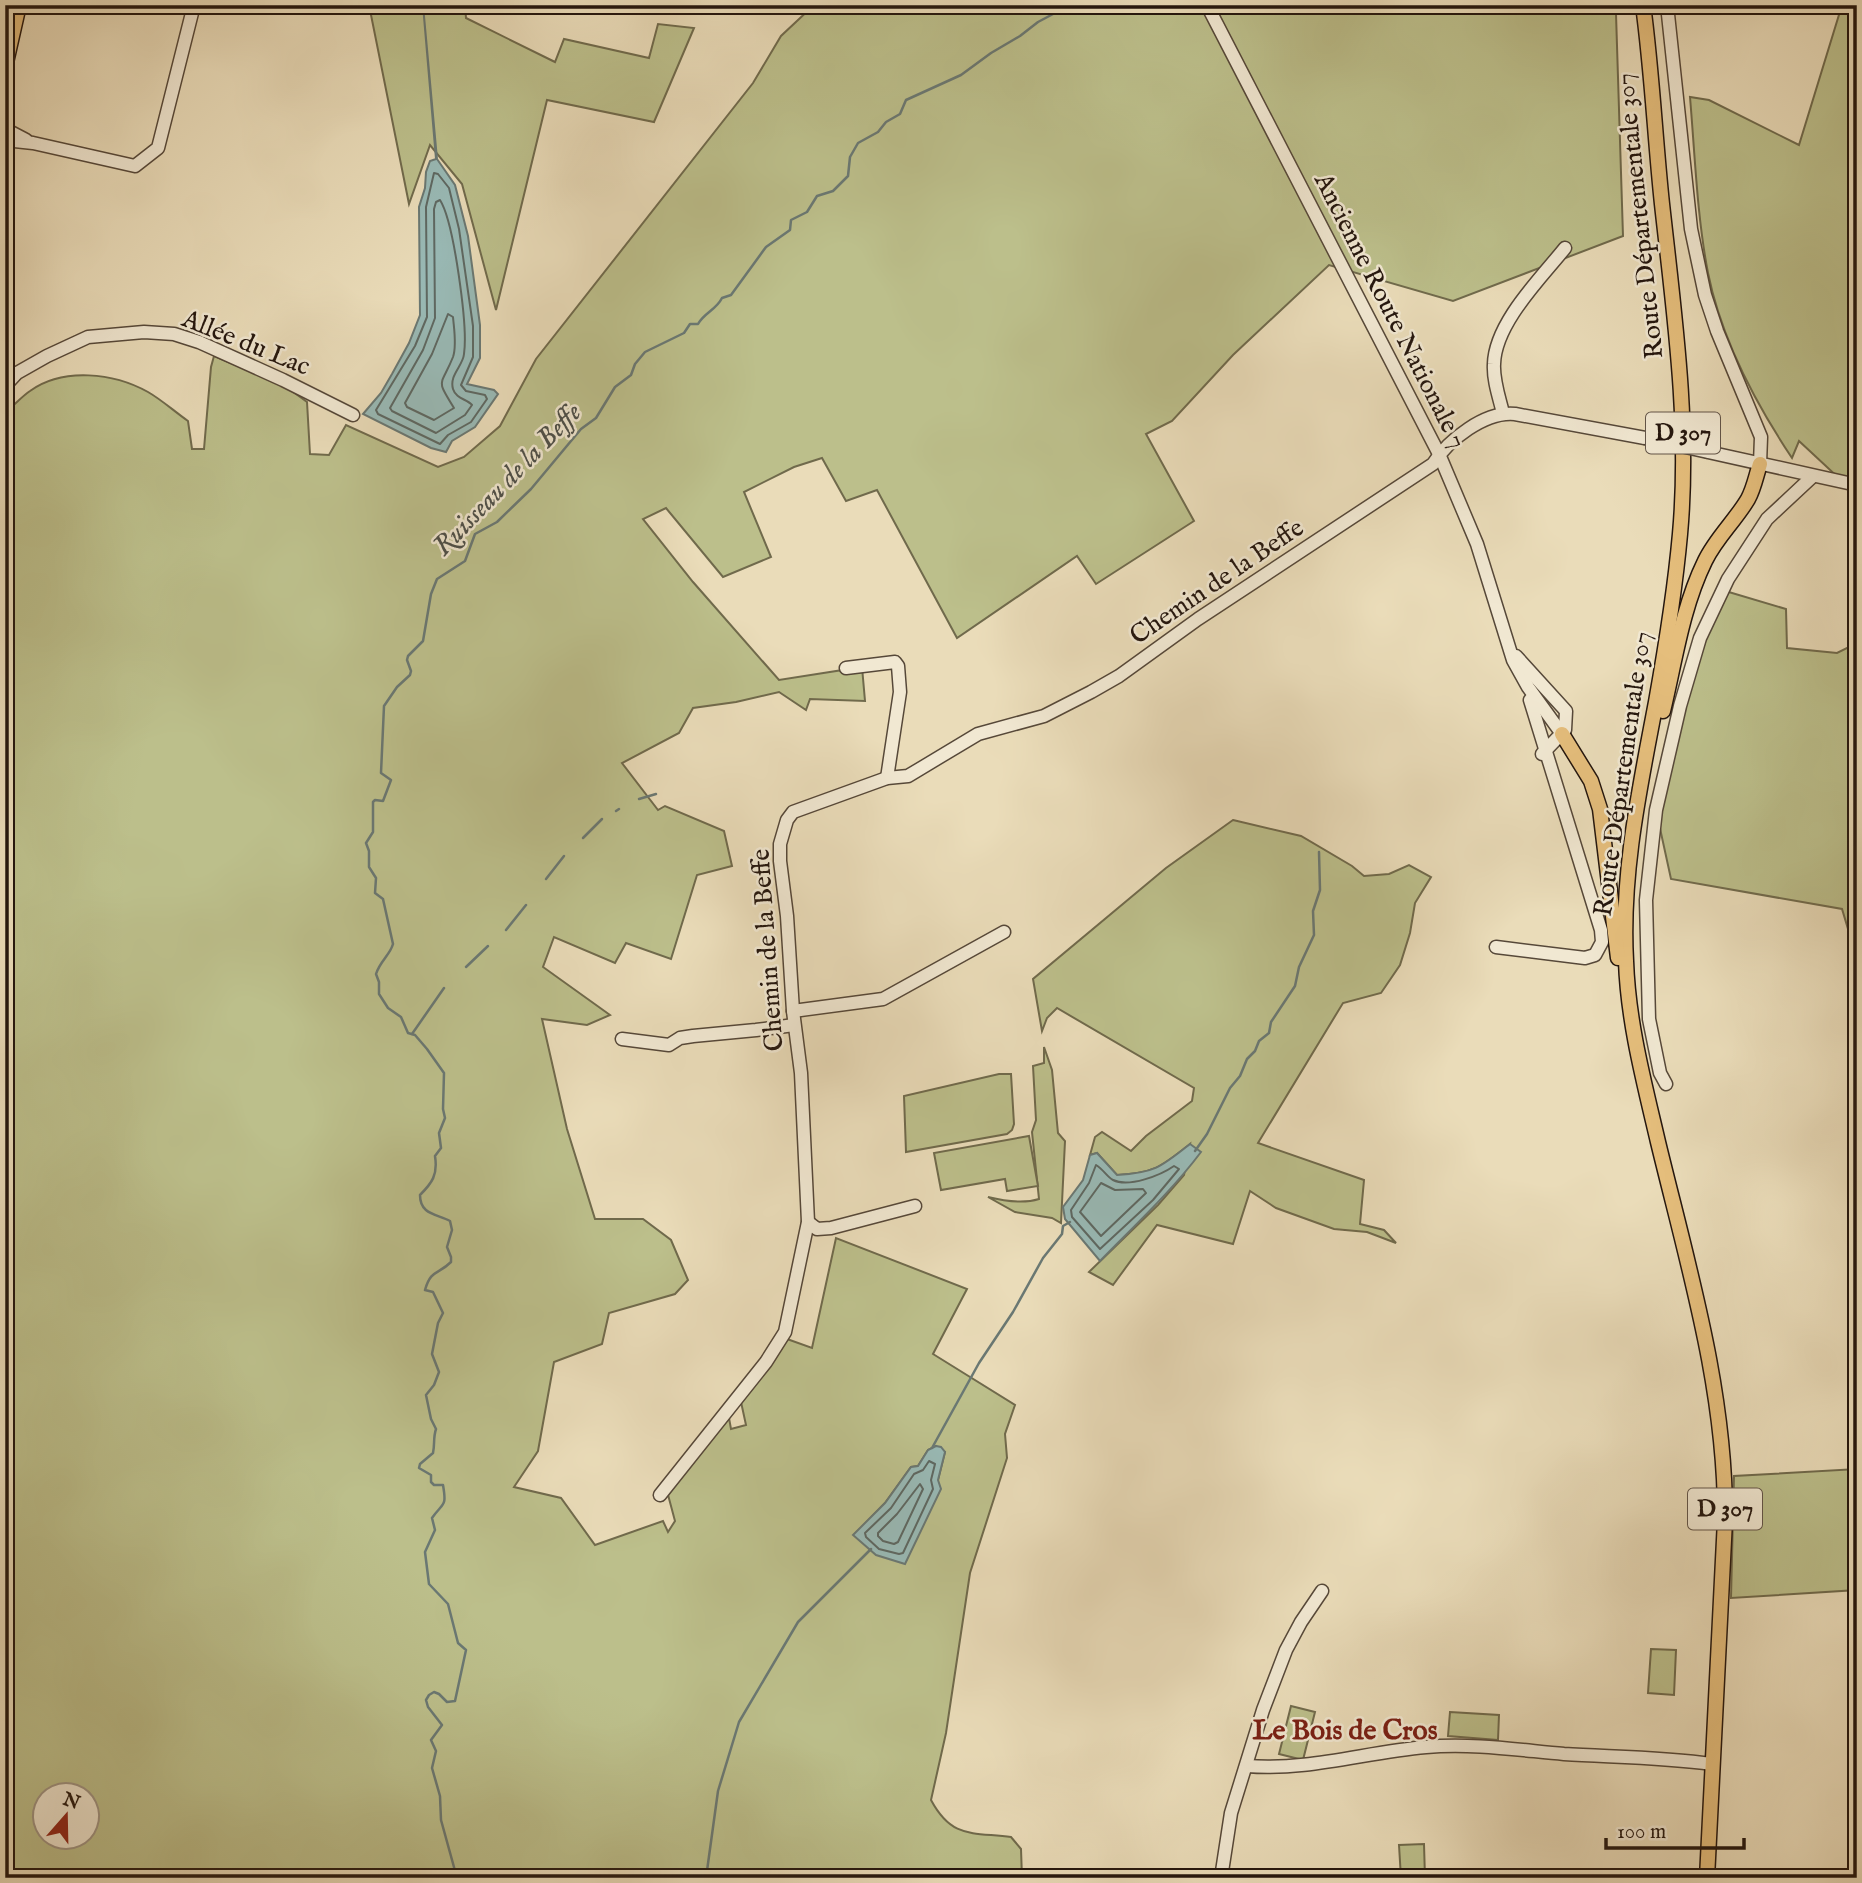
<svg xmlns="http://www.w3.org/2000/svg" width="1862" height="1883" font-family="'IM FELL English',serif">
  <rect width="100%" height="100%" fill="#eadcb9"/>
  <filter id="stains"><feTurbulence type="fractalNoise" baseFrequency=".00286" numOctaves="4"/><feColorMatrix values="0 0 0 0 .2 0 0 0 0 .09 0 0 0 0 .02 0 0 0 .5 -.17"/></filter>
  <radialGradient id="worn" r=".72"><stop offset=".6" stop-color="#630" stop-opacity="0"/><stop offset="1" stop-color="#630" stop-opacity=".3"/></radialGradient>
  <g fill="#bcbf8b" stroke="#706a4c" stroke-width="2" fill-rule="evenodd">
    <path d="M 369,5 L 465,5 L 466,18 L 555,62 L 564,39 L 649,58 L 658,24 L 694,28 L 654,122 L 547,100 L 496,310 L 462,184 L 430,145 L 409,204 Z"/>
    <path d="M 814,5 L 1614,5 L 1616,14 L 1623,236 L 1453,301 L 1329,265 L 1233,355 L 1172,421 L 1146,434 L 1194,521 L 1096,584 L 1077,556 L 957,638 L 877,490 L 846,501 L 822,458 L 794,467 L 744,492 L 771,557 L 723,577 L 666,508 L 643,519 L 693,582 L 779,680 L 862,667 L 865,701 L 810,699 L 806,710 L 779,692 L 736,702 L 693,708 L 679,733 L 622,763 L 658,810 L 665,806 L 724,831 L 732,866 L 697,875 L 671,959 L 626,943 L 615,963 L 554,937 L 543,967 L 610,1015 L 587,1025 L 542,1019 L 567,1129 L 595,1219 L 643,1219 L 671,1240 L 688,1280 L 675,1294 L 609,1313 L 602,1344 L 554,1362 L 538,1451 L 514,1487 L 561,1498 L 595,1545 L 663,1521 L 668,1532 L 675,1521 L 667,1491 L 729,1418 L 731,1429 L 746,1425 L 741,1402 L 787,1339 L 812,1348 L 836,1238 L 967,1289 L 933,1354 L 1015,1405 L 1005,1434 L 1007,1458 L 970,1573 L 946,1733 L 931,1800 C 952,1839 972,1832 1011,1837 L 1021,1849 L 1022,1878 L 5,1878 L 5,412 C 14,406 21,397 30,391 C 63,367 114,373 148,392 C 162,400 175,412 188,421 L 192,449 L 204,449 L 211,367 L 214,356 L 285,386 L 307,402 L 310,454 L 329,455 L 346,425 L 438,467 L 464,457 L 500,426 L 536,359 L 753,83 L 781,36 ZM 936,1446 L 945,1452 L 938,1480 L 854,1535 L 885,1503 L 911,1467 L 918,1466 L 928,1450 ZM 46,1796 L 88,1796 L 88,1838 L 46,1838 Z"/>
    <path d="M 1842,5 L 1857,5 L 1857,495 L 1799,441 L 1792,458 C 1756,404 1721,338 1708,273 C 1697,216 1695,156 1690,97 L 1709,100 L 1799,145 Z"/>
    <path d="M 1722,590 L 1786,609 L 1787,648 L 1837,653 L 1857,643 L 1857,959 L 1842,909 L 1671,879 L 1656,810 L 1667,760 Z"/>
    <path d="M 1233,820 L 1301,836 L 1352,866 L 1364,876 L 1389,874 L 1409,865 L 1431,877 L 1415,903 L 1410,933 L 1400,965 L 1381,993 L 1343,1003 L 1258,1143 L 1364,1180 L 1360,1224 L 1384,1230 L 1396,1243 L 1367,1232 L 1334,1229 L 1276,1208 L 1250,1191 L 1233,1244 L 1157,1225 L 1113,1285 L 1089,1272 L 1158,1205 L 1184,1175 L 1190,1144 C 1161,1167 1155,1173 1117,1175 L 1097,1153 L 1090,1155 L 1095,1137 L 1102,1132 L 1131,1151 L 1146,1136 L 1192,1101 L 1194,1088 L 1057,1008 L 1047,1018 L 1042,1031 L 1033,979 L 1166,868 Z"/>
    <path d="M 1044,1047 L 1052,1070 L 1058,1133 L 1065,1141 L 1061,1223 L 1052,1218 L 1015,1212 L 988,1197 C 1004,1201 1023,1204 1039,1199 L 1032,1132 L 1036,1120 L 1033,1066 L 1044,1063 Z"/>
    <path d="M 999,1074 L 1011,1074 L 1014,1124 L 1012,1130 L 1007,1134 L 906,1152 L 904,1096 Z"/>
    <path d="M 1029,1136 L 1038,1186 L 1007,1191 L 1005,1179 L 941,1190 L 934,1153 Z"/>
    <path d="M 1857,1469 L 1857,1590 L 1731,1598 L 1734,1476 Z"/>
    <path d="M 1651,1649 L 1676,1650 L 1674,1695 L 1648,1693 Z"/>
    <path d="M 1291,1706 L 1315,1712 L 1303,1760 L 1279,1754 Z"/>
    <path d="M 1450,1712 L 1499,1715 L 1498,1740 L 1448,1736 Z"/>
    <path d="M 1424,1844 L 1425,1878 L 1401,1878 L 1399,1845 Z"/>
  </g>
  <g fill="#99bab6" stroke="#6a7873" stroke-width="2">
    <path d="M 423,5 L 437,159 L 455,185 L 468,236 L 480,325 L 480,358 L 467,384 L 494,390 L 498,394 L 475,427 L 452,441 L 446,452 L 431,448 L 363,414 L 381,393 L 392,374 L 409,343 L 420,315 L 419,207 L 425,188 L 426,172 L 430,161 L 436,159 Z"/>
    <path d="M 1190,1144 L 1201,1152 C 1171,1192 1135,1225 1100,1261 L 1065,1219 L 1063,1207 L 1083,1180 L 1090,1155 L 1097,1153 L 1117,1175 C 1155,1173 1161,1167 1190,1144 Z"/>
    <path d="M 936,1446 L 941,1447 L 945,1452 L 938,1480 L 941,1489 L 905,1564 L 876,1555 L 853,1535 L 885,1503 L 911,1467 L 918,1466 L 928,1450 Z"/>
  </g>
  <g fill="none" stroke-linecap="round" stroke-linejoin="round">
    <g stroke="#5e6862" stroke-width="2">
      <path d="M 434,173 L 438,174 L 449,188 L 459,229 L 473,326 L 473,357 L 461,385 L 466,391 L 485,395 L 487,399 L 471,422 L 448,435 L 440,444 L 378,414 L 376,410 L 415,346 L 427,317 L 426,207 Z"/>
      <path d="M 440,200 C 454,222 468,327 464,354 C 463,366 449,375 453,389 C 456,399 467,399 472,405 L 465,415 L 436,433 L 392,411 L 390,408 L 423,350 L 435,318 L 434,209 L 436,202 Z"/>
      <path d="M 448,314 L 453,317 C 454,329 457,346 453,357 C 441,387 435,378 454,408 L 434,420 L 407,407 L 405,403 L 432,354 Z"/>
      <path d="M 1096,1165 C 1103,1169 1107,1177 1113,1180 C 1129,1188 1161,1175 1174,1166 L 1179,1169 L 1153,1200 L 1100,1249 L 1072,1217 L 1071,1210 L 1089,1183 Z"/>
      <path d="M 1101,1183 L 1115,1190 L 1143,1189 L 1146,1193 L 1101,1236 L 1080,1212 Z"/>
      <path d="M 929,1461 L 935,1464 L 931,1480 L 933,1489 L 903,1553 L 899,1554 L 879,1549 L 866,1537 L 865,1533 L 891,1508 L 914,1474 L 923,1470 Z"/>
      <path d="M 920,1484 L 923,1489 L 898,1542 L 894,1544 L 883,1541 L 878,1536 L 878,1533 L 897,1514 Z"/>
    </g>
    <g stroke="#6a7873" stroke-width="2.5">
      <path d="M 639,799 L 656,794"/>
      <path d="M 616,811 L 619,809"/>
      <path d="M 583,838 L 602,819"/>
      <path d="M 546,879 L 564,856"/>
      <path d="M 506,930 L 526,905"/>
      <path d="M 466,967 L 488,946"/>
      <path d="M 412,1034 L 444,988"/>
      <path d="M 1195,1151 L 1207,1134 L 1230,1088 L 1240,1076 L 1247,1059 L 1255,1051 L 1259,1041 L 1269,1033 L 1271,1022 L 1295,986 L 1299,967 L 1314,935 L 1313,911 L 1320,890 L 1319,852"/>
      <path d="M 932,1448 L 979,1363 L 1013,1312 L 1043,1258 L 1062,1234 L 1063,1226 L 1070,1222"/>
      <path d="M 457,1878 L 441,1820 L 440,1796 L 432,1768 L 436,1751 L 431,1740 L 442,1725 L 428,1707 L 426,1700 L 429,1695 L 434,1692 L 439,1694 L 447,1702 L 455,1701 L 466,1650 L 458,1643 L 448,1604 L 429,1584 L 425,1552 L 435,1530 L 432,1518 C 443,1502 447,1508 443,1485 L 434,1485 L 431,1482 L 431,1475 L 419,1468 L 420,1464 L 433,1453 C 435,1444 433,1438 436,1429 L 431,1419 L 426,1395 L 434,1385 L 439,1372 L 432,1354 L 438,1323 L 443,1313 L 433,1292 L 425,1290 C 431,1269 438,1275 451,1262 L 451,1257 L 447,1247 L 452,1230 L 450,1221 C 437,1214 420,1215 420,1195 C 432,1183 438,1175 435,1156 L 441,1148 L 439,1133 L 445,1118 L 443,1109 L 444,1073 L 427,1049 L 415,1035 L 408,1033 L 401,1017 L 388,1008 L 379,994 L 379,982 L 376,974 C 380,961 390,955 393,944 L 383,899 L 375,893 L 376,878 L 369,867 L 369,851 L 366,843 L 373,832 L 373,802 L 375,800 L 383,801 L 391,780 L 381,773 L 384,706 L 397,687 L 410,675 L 411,671 L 407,660 L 408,656 L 423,641 L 431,594 L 437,579 L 465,561 L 475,534 L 497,522 L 531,489 L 581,429 L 596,418 L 615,387 L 631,375 L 635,364 L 645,352 L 684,333 L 690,324 L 698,324 C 704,313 716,310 722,298 L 731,295 L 766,247 L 790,230 L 791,220 L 807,212 L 817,196 L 833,191 L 848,176 L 850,157 L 858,143 L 878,132 L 886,122 L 900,114 L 906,100 L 961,75 L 991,53 L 1020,36 L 1038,22 L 1070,5"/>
      <path d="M 706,1878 L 718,1791 L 739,1722 L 798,1622 L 871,1549"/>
    </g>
    <defs>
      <g id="minor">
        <path d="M 1207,5 L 1439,454 L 1477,544 L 1513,660 L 1528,687 L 1562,734"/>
        <path d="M 1667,5 L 1691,229 L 1705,295 L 1717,331 L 1761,437 L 1760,464"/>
        <path d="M 5,129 L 26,140"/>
        <path d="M 5,140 L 33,143 L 135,166 L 158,148 L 194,5"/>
        <path d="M 5,386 L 17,373 L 47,356 L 88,337 L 144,332 L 174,334 L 199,342 L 283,380 L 353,415"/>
        <path d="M 1503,413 C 1499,397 1493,380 1494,364 C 1495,323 1541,278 1565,248"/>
        <path d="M 1708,452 L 1857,485"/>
        <path d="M 1516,656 L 1566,711 L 1565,730 L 1542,754"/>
        <path d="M 846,668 L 895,662 L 898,666 L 900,692 L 887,778"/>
        <path d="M 1496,947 L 1585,958 L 1595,955 L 1602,942 L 1601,930 L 1530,700"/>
        <path d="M 793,1011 L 883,999 L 1004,932"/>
        <path d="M 622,1039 L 669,1045 L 680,1038 L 693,1036 L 756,1030 L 794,1025"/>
        <path d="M 1666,1084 L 1660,1073 L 1649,1019 L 1646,900 L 1656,810 L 1680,706 L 1700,638 L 1728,579 L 1767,519 L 1813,476"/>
        <path d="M 808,1222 L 817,1229 L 831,1228 L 915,1206"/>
        <path d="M 660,1495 L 766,1362 L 785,1332 L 808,1222 L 801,1073 L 793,1011 L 787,916 L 780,861 L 780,844 L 787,820 L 793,812 L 887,778 L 908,776 L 978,734 L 1044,716 L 1091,692 L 1119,676 L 1198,619 L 1433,464 C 1448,440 1485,411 1515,414 L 1645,438"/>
        <path d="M 1247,1766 C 1308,1771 1366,1752 1426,1747 C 1472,1743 1518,1750 1564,1754 C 1613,1757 1663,1757 1712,1764"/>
        <path d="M 1221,1878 L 1231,1813 L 1263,1710 L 1286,1650 L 1301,1622 L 1322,1591"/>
      </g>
      <g id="major">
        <path d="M 1643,5 C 1652,71 1655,138 1662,204 C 1674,313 1690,424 1680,534 C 1675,590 1666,646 1656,702 C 1640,787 1621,873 1626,961 C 1628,1022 1644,1082 1658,1142 C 1688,1266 1726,1391 1725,1520 L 1707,1878"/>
        <path d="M 5,67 L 19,5"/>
        <path d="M 1663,711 C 1675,661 1682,608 1705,561 C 1716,538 1735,521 1748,499 C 1754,488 1756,476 1760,464"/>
        <path d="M 1562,734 L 1591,781 L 1600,809 L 1618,958"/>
      </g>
    </defs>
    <use href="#minor" stroke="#564839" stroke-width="15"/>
    <use href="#major" stroke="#24160e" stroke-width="17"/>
    <use href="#minor" stroke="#f1e8d2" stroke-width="12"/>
    <use href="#major" stroke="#e5be7c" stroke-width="14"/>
    <defs>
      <path id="minor-bridge" d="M 1645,438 L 1708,452"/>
    </defs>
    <use href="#minor-bridge" stroke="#564839" stroke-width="15" stroke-linecap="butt"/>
    <use href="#minor-bridge" stroke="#f1e8d2" stroke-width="12"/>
  </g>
  <g text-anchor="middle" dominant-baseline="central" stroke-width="5" stroke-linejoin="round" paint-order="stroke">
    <g fill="#f1e8d2" stroke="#625549" stroke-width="2">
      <rect x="1646" y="412.5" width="74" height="41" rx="5"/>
      <rect x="1688" y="1488.5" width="74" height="41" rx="5"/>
    </g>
    <g font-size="24" font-weight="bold" fill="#24160e">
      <text x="1683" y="433">D 307</text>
      <text x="1725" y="1509">D 307</text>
    </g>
    <g font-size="26" fill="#24160e" stroke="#f1e8d2">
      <text transform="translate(1640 216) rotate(-96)">Route Départementale 307</text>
      <text transform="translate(1390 311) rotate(63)">Ancienne Route Nationale 7</text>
      <text transform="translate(246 343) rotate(22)">Allée du Lac</text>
      <text transform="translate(1217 582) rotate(-34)">Chemin de la Beffe</text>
      <text transform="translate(1623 774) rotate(-82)">Route Départementale 307</text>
      <text transform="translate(768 950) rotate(-94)">Chemin de la Beffe</text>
    </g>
    <g font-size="28" font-style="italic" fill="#4d4f49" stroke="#f1e8d2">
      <text transform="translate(508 480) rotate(-46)">Ruisseau de la Beffe</text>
    </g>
    <g font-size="28" font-weight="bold" fill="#7a1f14" stroke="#f1e8d2">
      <text x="1345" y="1731">Le Bois de Cros</text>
    </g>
  </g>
  <rect width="1862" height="1883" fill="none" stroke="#eadcb9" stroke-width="28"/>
  <rect x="7" y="7" width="1848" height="1869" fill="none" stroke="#24160e" stroke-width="3.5"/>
  <rect x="14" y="14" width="1834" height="1855" fill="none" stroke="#24160e" stroke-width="2"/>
  <g transform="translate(66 1816) rotate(20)"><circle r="33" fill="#f1e8d2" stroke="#9f9484" stroke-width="2"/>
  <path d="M0-5L12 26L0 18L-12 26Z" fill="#8f2418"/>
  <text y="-10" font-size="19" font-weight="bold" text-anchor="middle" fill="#24160e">N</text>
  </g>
  <path d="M1606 1838v10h138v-10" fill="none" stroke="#24160e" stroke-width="3.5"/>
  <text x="1617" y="1838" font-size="21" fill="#24160e" stroke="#f1e8d2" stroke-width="5" paint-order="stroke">100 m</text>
  <rect width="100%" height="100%" filter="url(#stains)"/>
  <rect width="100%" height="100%" fill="url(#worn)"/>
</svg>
